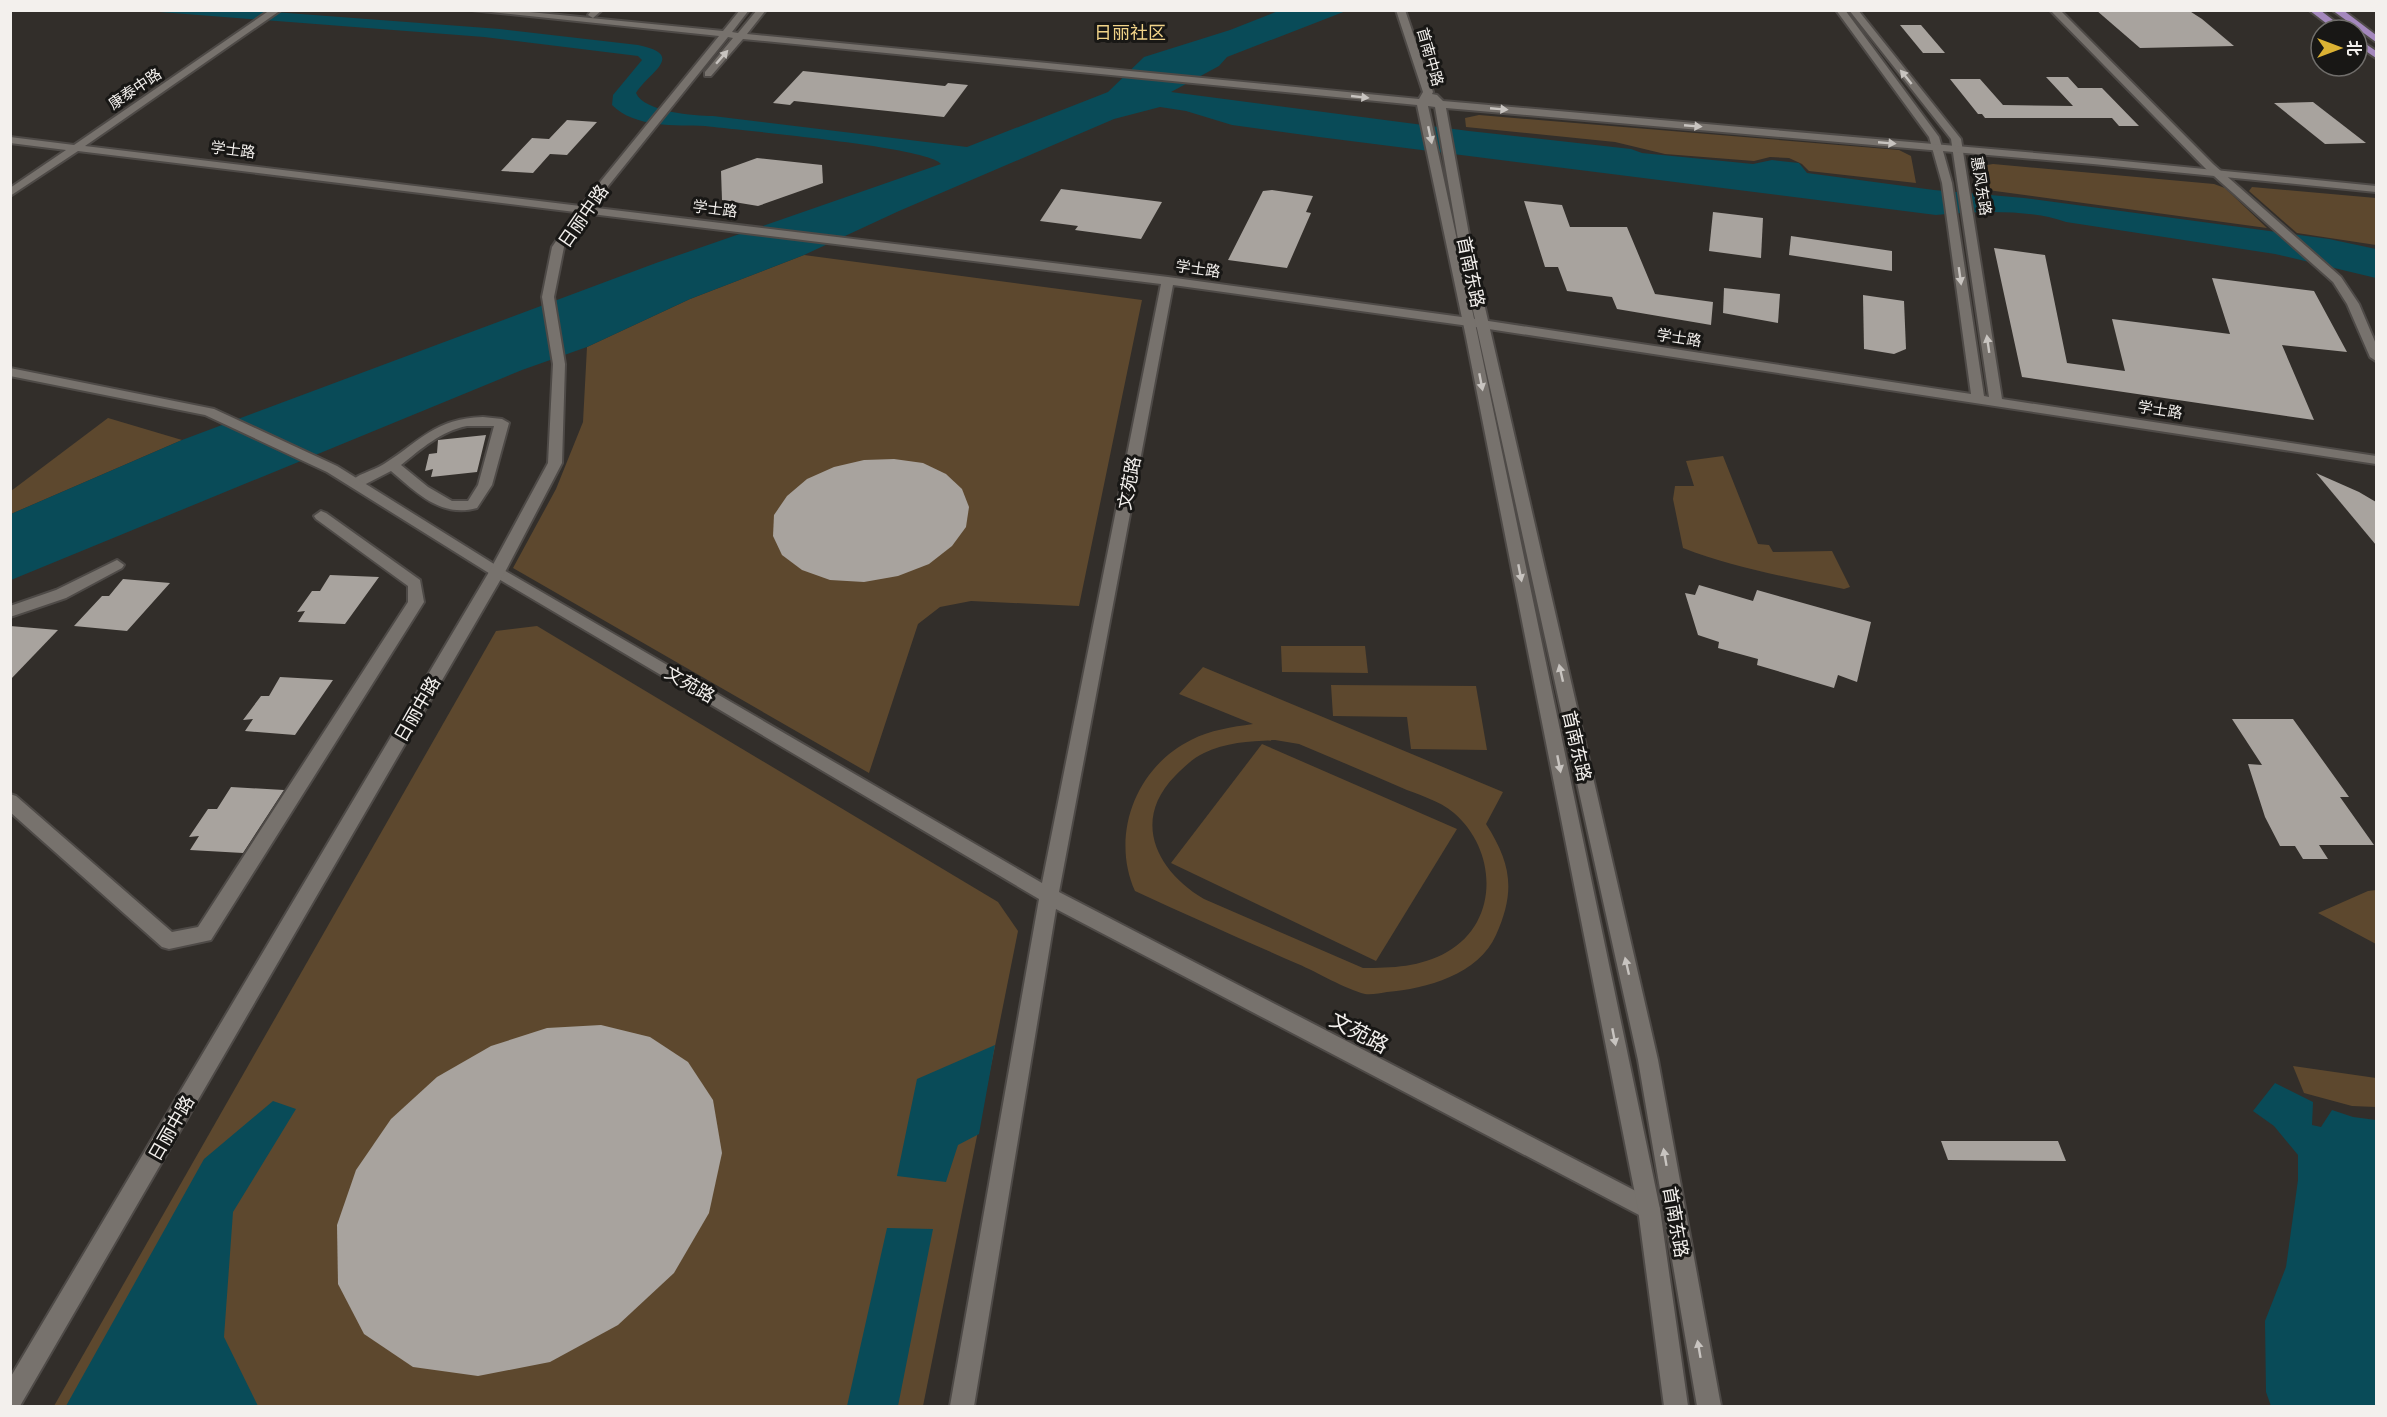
<svg xmlns="http://www.w3.org/2000/svg" width="2387" height="1417" font-family="'Roboto Condensed','Noto Sans SC',sans-serif">
  <rect width="100%" height="100%" fill="#322e2a"/>
  <g fill="#5d482e" fill-rule="evenodd">
    <path d="M 1479,115 L 1899,150 L 1911,156 L 1916,183 L 1809,171 L 1802,164 L 1789,158 L 1770,157 L 1754,161 L 1665,154 L 1615,142 L 1466,127 L 1465,118 Z"/>
    <path d="M 1993,164 L 2214,184 L 2225,188 L 2267,228 L 1980,189 L 1976,172 L 1981,166 Z"/>
    <path d="M 2252,187 L 2376,198 L 2376,245 L 2297,233 L 2249,191 Z"/>
    <path d="M 804,255 L 1142,300 L 1079,606 L 971,601 L 940,607 L 918,624 L 869,773 L 513,568 L 556,489 L 583,422 L 587,347 L 690,299 Z"/>
    <path d="M 108,418 L 182,440 L 11,514 L 11,491 Z"/>
    <path d="M 1723,456 L 1758,544 L 1769,545 L 1773,552 L 1832,551 L 1850,587 L 1844,589 C 1790,578 1735,568 1683,548 L 1673,499 L 1675,486 L 1694,486 L 1686,461 Z"/>
    <path d="M 537,626 L 998,902 L 1018,931 L 923,1406 L 54,1406 L 496,631 Z"/>
    <path d="M 1281,646 L 1365,646 L 1368,673 L 1282,672 Z"/>
    <path d="M 1203,667 L 1503,792 L 1486,824 C 1511,863 1516,891 1496,935 C 1479,974 1426,989 1387,992 C 1381,993 1371,995 1365,994 C 1345,989 1317,972 1298,964 C 1243,940 1189,916 1135,891 C 1110,835 1136,767 1191,740 C 1210,730 1232,727 1253,724 L 1179,694 ZM 1275,740 L 1299,744 C 1333,758 1367,773 1400,787 C 1418,795 1439,800 1454,813 C 1497,850 1500,922 1447,952 C 1421,967 1392,968 1363,968 L 1204,899 C 1157,871 1131,821 1175,776 C 1183,768 1193,758 1204,753 C 1226,742 1251,741 1275,740 Z"/>
    <path d="M 1331,685 L 1476,686 L 1487,750 L 1411,749 L 1407,717 L 1333,716 Z"/>
    <path d="M 1262,744 L 1457,829 L 1376,961 L 1171,863 Z"/>
    <path d="M 2376,890 L 2376,944 L 2318,913 L 2368,891 Z"/>
    <path d="M 2293,1066 L 2376,1078 L 2376,1107 L 2352,1106 L 2304,1093 Z"/>
  </g>
  <g fill="#094b58">
    <path d="M 247,10 L 500,29 L 638,45 C 687,55 649,72 636,93 C 644,112 695,116 713,116 L 967,147 L 1108,92 L 1144,57 L 1230,30 L 1278,11 L 1346,11 L 1227,57 L 1219,66 L 1171,92 L 1469,131 L 1631,149 L 1642,153 L 1753,164 L 1772,160 L 1799,163 L 1807,173 L 1934,190 L 2024,198 L 2329,239 L 2376,249 L 2376,278 L 2275,254 L 2066,222 C 2029,209 1976,211 1936,215 L 1319,137 L 1232,125 L 1186,111 L 1160,107 L 1114,119 L 899,211 L 804,255 L 690,299 L 587,347 L 522,370 L 11,580 L 11,514 L 182,440 L 656,263 L 941,164 C 931,147 736,130 705,126 C 675,125 635,128 612,105 L 613,95 L 642,60 L 638,56 L 484,37 L 147,11 Z"/>
    <path d="M 995,1045 L 979,1134 L 958,1145 L 946,1182 L 897,1176 L 917,1079 Z"/>
    <path d="M 2275,1083 L 2313,1102 L 2312,1125 L 2321,1127 L 2332,1110 L 2353,1117 L 2376,1120 L 2376,1406 L 2271,1406 L 2266,1392 L 2265,1321 L 2286,1267 L 2298,1180 L 2298,1155 L 2274,1126 L 2253,1111 Z"/>
    <path d="M 273,1101 L 296,1109 L 233,1212 L 224,1337 L 258,1406 L 66,1406 L 204,1159 Z"/>
    <path d="M 887,1228 L 933,1229 L 898,1406 L 847,1406 Z"/>
  </g>
  <g fill="#a8a39e">
    <path d="M 2096,10 L 2188,10 L 2202,19 L 2234,46 L 2140,48 Z"/>
    <path d="M 1900,25 L 1921,25 L 1945,53 L 1923,53 Z"/>
    <path d="M 803,71 L 945,86 L 948,83 L 968,85 L 944,117 L 794,101 L 790,105 L 773,103 Z"/>
    <path d="M 2046,77 L 2068,77 L 2078,88 L 2102,88 L 2139,126 L 2119,126 L 2112,118 L 1985,118 L 1982,114 L 1978,114 L 1950,79 L 1980,79 L 2003,105 L 2073,106 Z"/>
    <path d="M 2313,102 L 2366,143 L 2325,144 L 2274,103 Z"/>
    <path d="M 567,120 L 597,122 L 567,155 L 550,154 L 533,173 L 501,171 L 532,138 L 549,139 Z"/>
    <path d="M 757,158 L 822,165 L 823,183 L 758,206 L 722,200 L 721,171 Z"/>
    <path d="M 1061,189 L 1162,202 L 1141,239 L 1075,230 L 1078,226 L 1040,221 Z"/>
    <path d="M 1272,190 L 1313,196 L 1306,212 L 1311,213 L 1287,268 L 1228,260 L 1263,191 Z"/>
    <path d="M 1524,201 L 1562,205 L 1570,227 L 1627,227 L 1655,294 L 1713,302 L 1711,325 L 1617,309 L 1612,297 L 1567,291 L 1558,267 L 1545,267 Z"/>
    <path d="M 1713,212 L 1763,218 L 1761,258 L 1709,251 Z"/>
    <path d="M 1791,236 L 1892,251 L 1892,271 L 1789,255 Z"/>
    <path d="M 1994,248 L 2045,255 L 2067,363 L 2125,371 L 2112,319 L 2230,334 L 2212,278 L 2314,291 L 2347,352 L 2282,345 L 2314,420 L 2022,377 Z"/>
    <path d="M 1724,288 L 1780,294 L 1778,323 L 1723,313 Z"/>
    <path d="M 1863,295 L 1904,301 L 1906,349 L 1894,354 L 1864,349 Z"/>
    <path d="M 486,435 L 477,472 L 431,477 L 433,469 L 425,471 L 429,454 L 437,453 L 438,440 Z"/>
    <path d="M 894,459 L 923,463 L 946,474 L 962,489 L 969,507 L 966,527 L 952,546 L 929,564 L 898,576 L 864,582 L 830,580 L 802,570 L 782,555 L 773,536 L 774,515 L 787,496 L 807,479 L 834,467 L 864,460 Z"/>
    <path d="M 2316,473 L 2359,492 L 2376,502 L 2376,545 Z"/>
    <path d="M 330,575 L 379,577 L 345,624 L 298,622 L 305,611 L 297,612 L 312,591 L 320,591 Z"/>
    <path d="M 123,579 L 170,583 L 127,631 L 74,626 L 102,596 L 109,596 Z"/>
    <path d="M 1699,585 L 1753,601 L 1757,590 L 1871,622 L 1857,682 L 1838,675 L 1834,688 L 1757,665 L 1758,659 L 1718,648 L 1719,642 L 1698,635 L 1685,593 L 1695,595 Z"/>
    <path d="M 10,626 L 58,630 L 10,680 Z"/>
    <path d="M 280,677 L 333,680 L 295,735 L 245,731 L 253,719 L 243,720 L 261,696 L 269,696 Z"/>
    <path d="M 2232,719 L 2293,719 L 2349,797 L 2340,797 L 2374,845 L 2319,845 L 2328,859 L 2303,859 L 2295,846 L 2280,846 L 2265,817 L 2248,764 L 2262,765 Z"/>
    <path d="M 231,787 L 284,790 L 243,853 L 190,850 L 199,836 L 189,837 L 208,809 L 217,809 Z"/>
    <path d="M 601,1025 L 650,1037 L 688,1062 L 713,1100 L 722,1153 L 709,1213 L 674,1273 L 618,1325 L 550,1362 L 478,1376 L 413,1367 L 364,1334 L 338,1284 L 337,1225 L 356,1170 L 391,1119 L 437,1077 L 491,1046 L 547,1028 Z"/>
    <path d="M 1941,1141 L 2058,1141 L 2066,1161 L 1948,1160 Z"/>
  </g>
  <g fill="none" stroke-linecap="round" stroke-linejoin="round">
    <defs>
      <g id="minor">
        <path d="M 483,417 L 502,419 L 509,423 L 492,485 L 477,508 C 441,518 417,493 391,471 L 360,487 L 355,488 L 348,484 C 356,474 373,471 384,464 C 422,440 434,419 483,417 ZM 467,426 L 494,426 L 478,485 L 468,501 L 452,501 L 428,487 L 401,465 C 421,449 441,431 467,426 Z"/>
        <path d="M 321,511 L 326,513 L 420,580 L 424,602 L 211,940 L 169,949 L 162,947 L 10,812 L 10,794 L 16,796 L 172,932 L 198,927 L 408,602 L 408,586 L 316,519 L 314,516 Z"/>
        <path d="M 117,560 L 124,565 L 122,568 L 66,598 L 10,617 L 10,606 L 56,590 Z"/>
      </g>
      <g id="tertiary">
        <path d="M 270,10 L 281,10 L 85,146 L 1168,277 L 1469,318 L 1971,394 L 1942,183 L 1929,137 L 1836,10 L 1845,10 L 1939,137 L 1952,183 L 1984,396 L 1989,397 L 1951,139 L 1849,10 L 1858,10 L 1961,139 L 2002,399 L 2376,456 L 2376,464 L 1469,326 L 1173,285 L 1059,892 L 1657,1202 L 1660,1209 L 1657,1216 L 1649,1219 L 1641,1216 L 1056,909 L 974,1406 L 950,1406 L 1039,899 L 492,575 L 327,472 L 205,415 L 10,376 L 10,368 L 214,409 L 337,466 L 502,569 L 1042,883 L 1161,284 L 78,151 L 10,196 L 10,188 L 66,150 L 10,143 L 10,137 L 74,145 Z"/>
        <path d="M 592,10 L 602,10 L 593,18 L 588,15 Z"/>
        <path d="M 2050,10 L 2060,10 L 2213,164 L 2341,277 L 2359,304 L 2376,344 L 2376,361 L 2370,357 L 2347,304 L 2333,282 L 2205,168 Z"/>
      </g>
      <path id="secondary" d="M 472,10 L 509,10 L 723,31 L 740,10 L 749,10 L 732,32 L 738,33 L 757,10 L 766,10 L 747,34 L 1419,99 L 1423,92 L 1396,10 L 1405,10 L 1433,92 L 1432,94 L 1437,95 L 1443,101 L 2093,158 L 2376,186 L 2376,192 L 2093,164 L 1446,108 L 1472,251 L 1658,1060 L 1721,1406 L 1697,1406 L 1638,1060 L 1460,251 L 1435,107 L 1428,106 L 1478,337 L 1660,1209 L 1688,1406 L 1664,1406 L 1638,1209 L 1466,337 L 1417,105 L 743,39 L 711,76 L 705,76 L 705,72 L 733,38 L 728,37 L 588,211 L 564,247 L 554,297 L 565,364 L 562,463 L 505,572 L 20,1406 L 10,1406 L 10,1378 L 489,572 L 548,463 L 553,364 L 542,297 L 552,247 L 579,208 L 719,36 Z"/>
      <g id="primary">
        <path d="M 2309,10 L 2320,10 L 2346,30 L 2335,30 Z"/>
        <path d="M 2332,10 L 2343,10 L 2376,35 L 2376,42 Z"/>
        <path d="M 2357,38 L 2376,51 L 2376,58 L 2357,45 Z"/>
      </g>
    </defs>
    <use href="#minor" stroke="#4e4a47" stroke-width="4"/>
    <use href="#tertiary" stroke="#4e4a47" stroke-width="4"/>
    <use href="#secondary" stroke="#4e4a47" stroke-width="4"/>
    <use href="#primary" stroke="#4e4a47" stroke-width="4"/>
    <use href="#minor" fill="#77726d" fill-rule="evenodd"/>
    <use href="#tertiary" fill="#77726d" fill-rule="evenodd"/>
    <use href="#secondary" fill="#77726d" fill-rule="evenodd"/>
    <use href="#primary" fill="#a488bd" fill-rule="evenodd"/>
  </g>
  <defs><path id="oneway-solid" d="M-6-.8H1V-3.2L6.5 0L1 3.2V.8H-6Z" transform="scale(1.5)"/></defs>
  <g fill="#c8c4c0">
    <use href="#oneway-solid" transform="translate(722 57) rotate(-49)"/>
    <use href="#oneway-solid" transform="translate(1906 77) rotate(-129)"/>
    <use href="#oneway-solid" transform="translate(1360 97) rotate(6)"/>
    <use href="#oneway-solid" transform="translate(1499 109) rotate(5)"/>
    <use href="#oneway-solid" transform="translate(1693 126) rotate(5)"/>
    <use href="#oneway-solid" transform="translate(1430 135) rotate(78)"/>
    <use href="#oneway-solid" transform="translate(1887 143) rotate(5)"/>
    <use href="#oneway-solid" transform="translate(1960 276) rotate(82)"/>
    <use href="#oneway-solid" transform="translate(1988 344) rotate(-98)"/>
    <use href="#oneway-solid" transform="translate(1481 382) rotate(79)"/>
    <use href="#oneway-solid" transform="translate(1520 573) rotate(79)"/>
    <use href="#oneway-solid" transform="translate(1561 673) rotate(-103)"/>
    <use href="#oneway-solid" transform="translate(1559 764) rotate(79)"/>
    <use href="#oneway-solid" transform="translate(1627 966) rotate(-103)"/>
    <use href="#oneway-solid" transform="translate(1614 1037) rotate(79)"/>
    <use href="#oneway-solid" transform="translate(1665 1157) rotate(-100)"/>
    <use href="#oneway-solid" transform="translate(1699 1349) rotate(-100)"/>
  </g>
  <g text-anchor="middle" dominant-baseline="central" stroke-width="6" stroke-linejoin="round" paint-order="stroke">
    <g font-size="15" fill="#f3f0ed" stroke="#181715">
      <text transform="translate(1430 57) rotate(74)">首南中路</text>
      <text transform="translate(135 89) rotate(-34)">康泰中路</text>
      <text transform="translate(233 150) rotate(7)">学士路</text>
      <text transform="translate(1981 186) rotate(81)">惠风东路</text>
      <text transform="translate(715 209) rotate(7)">学士路</text>
      <text transform="translate(1198 269) rotate(8)">学士路</text>
      <text transform="translate(1679 338) rotate(9)">学士路</text>
      <text transform="translate(2160 410) rotate(9)">学士路</text>
    </g>
    <g font-size="18" fill="#f1d388" stroke="#181715">
      <text x="1130" y="32">日丽社区</text>
    </g>
    <g font-size="18" fill="#f3f0ed" stroke="#181715">
      <text transform="translate(583 216) rotate(-55)">日丽中路</text>
      <text transform="translate(1471 272) rotate(78)">首南东路</text>
      <text transform="translate(1129 483) rotate(-79)">文苑路</text>
      <text transform="translate(690 684) rotate(30)">文苑路</text>
      <text transform="translate(417 709) rotate(-60)">日丽中路</text>
      <text transform="translate(1577 746) rotate(77)">首南东路</text>
      <text transform="translate(171 1128) rotate(-60)">日丽中路</text>
      <text transform="translate(1676 1222) rotate(80)">首南东路</text>
    </g>
    <g font-size="21" fill="#f3f0ed" stroke="#181715">
      <text transform="translate(1359 1033) rotate(28)">文苑路</text>
    </g>
  </g>
  <rect width="2387" height="1417" fill="none" stroke="#f3f0ed" stroke-width="24"/>
  <g transform="translate(2339 48) rotate(90)"><circle r="28" fill="#181715" stroke="#706e6b" stroke-width="1.5"/>
  <path d="M0-4.5L10 22L0 15L-10 22Z" fill="#dcb233"/>
  <text y="-9" font-size="16" font-weight="bold" text-anchor="middle" fill="#f3f0ed">北</text>
  </g>
</svg>
